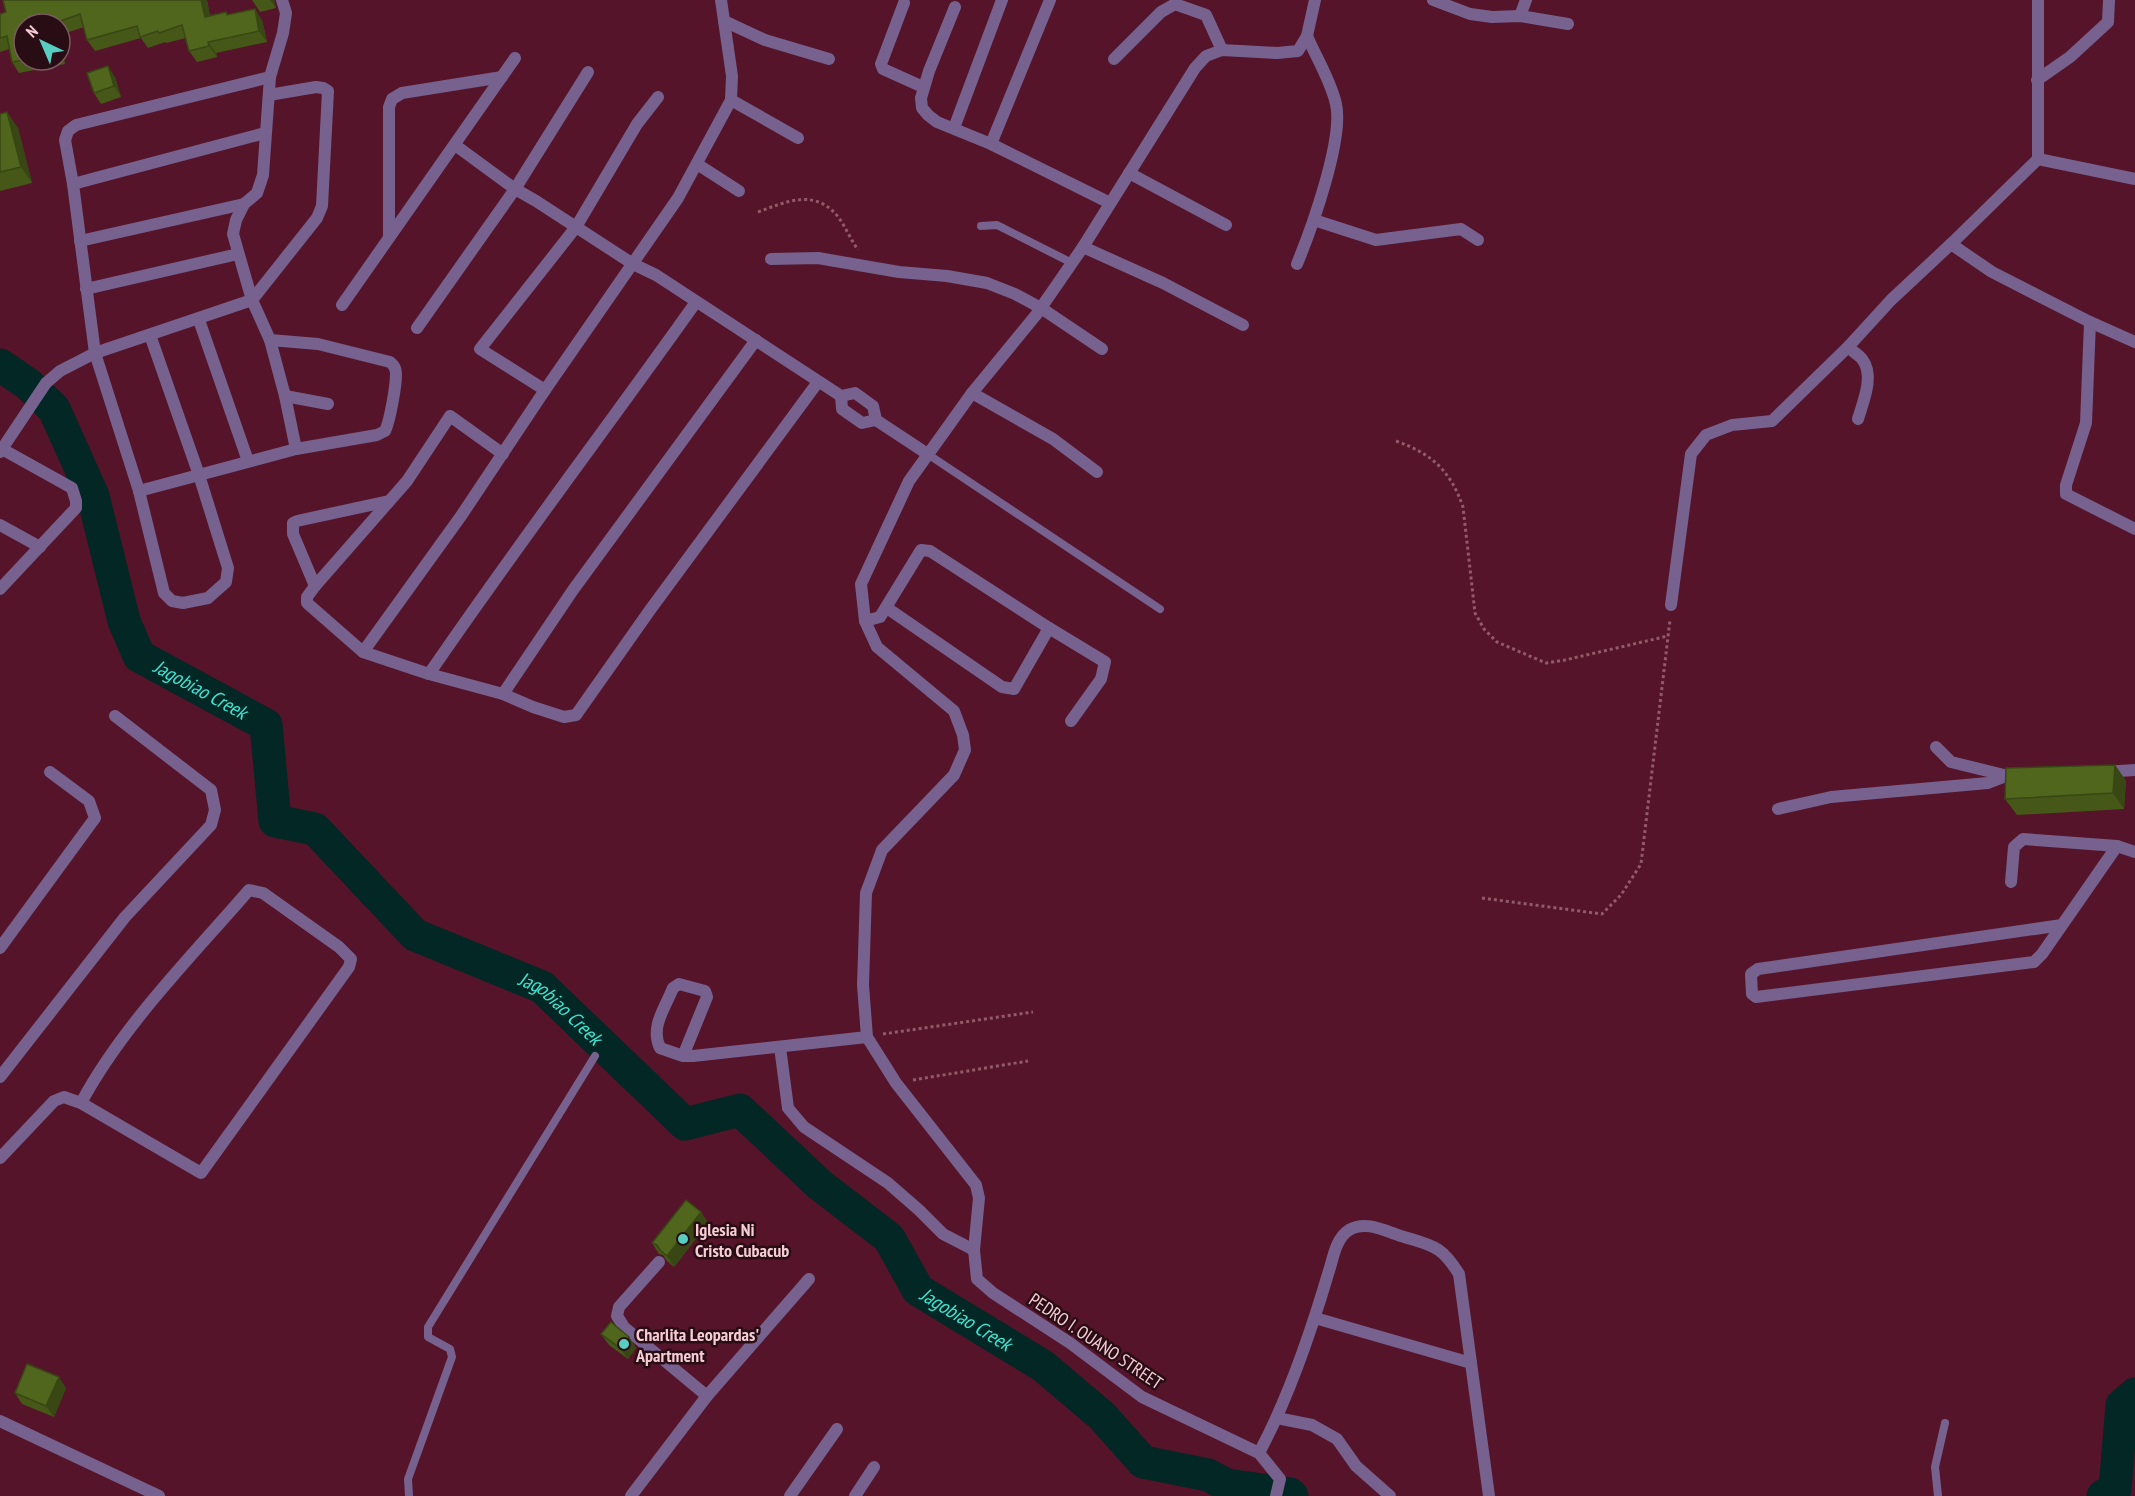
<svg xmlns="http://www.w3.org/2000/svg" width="2135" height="1496" font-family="'PT Sans Narrow',sans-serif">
  <rect width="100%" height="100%" fill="#551429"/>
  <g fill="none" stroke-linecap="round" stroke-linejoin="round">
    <g stroke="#032724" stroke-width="33">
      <path id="s1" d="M 0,365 L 28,384 L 54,409 L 93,496 L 124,621 L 139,656 L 266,725 L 275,821 L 315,829 L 415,935 L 542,987 L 685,1124 L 740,1110 L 820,1185 L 889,1238 L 918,1290 L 1043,1366 L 1102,1416 L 1143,1462 L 1208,1475 L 1227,1485 L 1290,1494 L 1292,1496"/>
      <path d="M 2103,1496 L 2115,1489 L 2122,1405 L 2135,1394"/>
    </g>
    <g stroke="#925b6b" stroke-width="3" stroke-dasharray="3 3" stroke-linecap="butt">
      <path d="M 758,212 C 788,201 816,188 839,218 C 846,228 851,240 858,250"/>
      <path d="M 1396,441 C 1432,454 1450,470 1463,507 L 1475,613 L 1484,629 L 1497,642 L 1546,663 L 1565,660 L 1668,636"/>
      <path d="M 1482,898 L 1602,914 L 1621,895 L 1641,864 L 1670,620"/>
      <path d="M 883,1034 L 1033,1012"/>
      <path d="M 913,1080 L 1028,1061"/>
    </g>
    <g stroke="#76618f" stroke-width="8">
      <path d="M 981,226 L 997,225 L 1072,263"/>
      <path d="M 929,455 L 1160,609"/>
      <path d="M 409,1496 L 408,1479 L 452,1357 L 450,1349 L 428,1337 L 428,1327 L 595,1056"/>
      <path d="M 1938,1496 L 1935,1467 L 1945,1423"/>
    </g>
    <g stroke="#76618f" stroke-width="12">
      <path d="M 282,0 L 286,13 L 283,33 L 270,77 L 263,175 L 257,193 L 244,204 L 236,220 L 233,234 L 252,300 L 270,340 L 285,396 L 296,449"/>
      <path d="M 1433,0 L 1470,14 L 1492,17 L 1520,16 L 1568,24"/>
      <path d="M 904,3 L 881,64 L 883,69 L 923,87"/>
      <path d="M 955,7 L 929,71 L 921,98 L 922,108 L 928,115 L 937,122 L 991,144 L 1110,203"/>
      <path d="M 1520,16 L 1526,0"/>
      <path d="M 724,21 L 765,40 L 829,59"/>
      <path d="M 1114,59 L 1161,12 L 1175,4 L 1206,15 L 1222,50"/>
      <path d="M 2037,80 L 2070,57 L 2108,22 L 2109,0"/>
      <path d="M 731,100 L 798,138"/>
      <path d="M 954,128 L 1002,0"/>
      <path d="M 991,144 L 1050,0"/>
      <path d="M 455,145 L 515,189 L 536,201 L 633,264 L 656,275 L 841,396 L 855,393 L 873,406 L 876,420 L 929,455"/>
      <path d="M 2038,159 L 2135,179"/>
      <path d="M 697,164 L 739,191"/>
      <path d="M 1129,173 L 1226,225"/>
      <path d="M 73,184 L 265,133"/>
      <path d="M 1314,220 L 1376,240 L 1461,229 L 1478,240"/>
      <path d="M 389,236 L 389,107 L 392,99 L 402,93 L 502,77"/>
      <path d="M 80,241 L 244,204"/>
      <path d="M 1951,244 L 1992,272 L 2090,322 L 2086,423 L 2066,485 L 2066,494 L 2135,529"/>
      <path d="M 1083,247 L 1163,283 L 1243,325"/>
      <path d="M 771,259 L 818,258 L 899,272 L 947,276 L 987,283 L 1015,294 L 1041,308 L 1102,349"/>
      <path d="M 1297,264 C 1311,230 1344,139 1336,104 C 1331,81 1316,57 1307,36"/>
      <path d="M 86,289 L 238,254"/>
      <path d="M 342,305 L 515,58"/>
      <path d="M 199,320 L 248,461"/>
      <path d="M 2090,322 L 2135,342"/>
      <path d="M 417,328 L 515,189 L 588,72"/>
      <path d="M 150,335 L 199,475 L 228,568 L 226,582 L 208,598 L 183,603 L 172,601 L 164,593 L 139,491 L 95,353 L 73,184 L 65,140 L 68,131 L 76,125 L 270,77"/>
      <path d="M 1848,347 C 1852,351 1859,355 1862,359 C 1875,375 1863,402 1858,419"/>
      <path d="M 545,390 L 480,349 L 576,227 L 637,124 L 658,97"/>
      <path d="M 972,393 L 1053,439 L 1097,472"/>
      <path d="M 285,396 L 328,404"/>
      <path d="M 841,396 L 842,409 L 862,423 L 876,420"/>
      <path d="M 0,452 L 46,383 L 60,371 L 95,353 L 252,300 L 317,218 L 322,206 L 328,91 L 323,88 L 316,87 L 269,95"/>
      <path d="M 503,454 L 450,416 L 407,481 L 315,586 L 307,597 L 307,603 L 363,652 L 429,674 L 503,694 L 533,707 L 564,717 L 576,715 L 650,610 L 818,382"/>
      <path d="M 139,491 L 296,449 L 377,435 L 385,431 C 390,421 396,386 396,374 C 396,368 394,365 390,362 L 318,344 L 270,340"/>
      <path d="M 0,525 L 40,547"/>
      <path d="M 315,586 L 293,534 L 293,523 L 297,521 L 389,501"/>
      <path d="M 0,589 L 76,508 L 76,501 L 72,488 L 2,449"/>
      <path d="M 1671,605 L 1691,454 L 1706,435 L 1732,425 L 1772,421 L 1848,347 L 1891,300 L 1951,244 L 2038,159 L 2038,0"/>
      <path d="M 887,608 L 1002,687 L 1014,689 L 1049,628"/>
      <path d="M 865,621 L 880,617 L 921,550 L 930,551 L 1049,628 L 1105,662 L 1101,679 L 1071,721"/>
      <path d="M 363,652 L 461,516 L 545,390 L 678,198 L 731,100 L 732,76 L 721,0"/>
      <path d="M 429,674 C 515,548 608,426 696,302"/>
      <path d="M 503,694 L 573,590 L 756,340"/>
      <path d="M 1936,747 L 1951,762 L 2008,776"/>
      <path d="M 2103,772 L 2135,770"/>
      <path d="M 1778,809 L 1831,797 L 1988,783 L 2006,776"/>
      <path d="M 2011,882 L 2014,847 L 2023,839 L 2117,846 L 2135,852"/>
      <path d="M 2062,925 L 1758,969 L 1751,974 L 1752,994 L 1756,997 L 2034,962 L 2042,954 L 2117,846"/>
      <path d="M 0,948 L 95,818 L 89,801 L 50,772"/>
      <path d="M 780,1047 L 788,1108 L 804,1127 L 888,1183 L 919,1210 L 943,1234 L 974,1250"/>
      <path d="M 683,1056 L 707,997 L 705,991 L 679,984 L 673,988 C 665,1008 650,1027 660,1048 L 683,1056 L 693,1056 L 867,1037"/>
      <path d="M 0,1077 L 125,917 L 211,825 L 215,810 L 211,790 L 115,716"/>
      <path d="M 0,1158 L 54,1101 L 64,1097 L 81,1103 L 201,1173 L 349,967 L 351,959 L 339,947 L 263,893 L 249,890 C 192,956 122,1026 81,1103"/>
      <path d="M 659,1262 L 619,1307 L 617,1316 L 624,1327 L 707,1396"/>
      <path d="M 1315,1318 L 1471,1363"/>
      <path d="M 1277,1418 L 1312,1425 L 1337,1439 L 1356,1466 L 1390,1496"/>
      <path d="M 0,1421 L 159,1496"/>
      <path d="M 1259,1453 C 1289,1397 1310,1335 1328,1274 C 1333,1260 1335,1239 1349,1230 C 1366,1220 1385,1231 1401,1236 C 1433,1246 1441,1245 1459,1274 L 1489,1496"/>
      <path d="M 631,1496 L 707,1396 L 809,1279"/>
      <path d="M 790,1496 L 837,1429"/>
      <path d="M 855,1496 L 874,1467"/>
    </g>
    <path stroke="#76618f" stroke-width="12" d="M 1276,1496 L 1280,1479 L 1259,1453 L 1142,1397 L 1070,1343 L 993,1293 L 977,1279 L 974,1250 L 979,1198 L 976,1185 L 896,1083 L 867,1037 L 863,985 L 866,893 L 882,850 L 954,775 L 965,750 L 963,735 L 954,711 L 877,647 L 865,621 L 861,584 L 909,481 L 972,393 L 1036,315 L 1083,247 L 1195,68 L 1206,56 L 1222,50 L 1277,53 L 1298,51 L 1307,36 L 1315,0"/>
  </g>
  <g fill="#455818">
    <path d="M 207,0 L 210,16 L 228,15 L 262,20 L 267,42 L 216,53 L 217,57 L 197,62 L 189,51 L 186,38 L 166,43 L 165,42 L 148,48 L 141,38 L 95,51 L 87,40 L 84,27 L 60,35 L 60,24 L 24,24 L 24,60 L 60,60 L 60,37 L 65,64 L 19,73 L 12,62 L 9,49 L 0,52 L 0,14 L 6,12 Z"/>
    <path d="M 252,0 L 274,0 L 276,8 L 260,12 Z"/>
    <path d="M 115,77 L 121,97 L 101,104 L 94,93 Z"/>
    <path d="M 0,114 L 18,128 L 32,183 L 0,191 Z"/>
    <path d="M 2115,765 L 2126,781 L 2124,809 L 2017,815 L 2005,799 Z"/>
    <path d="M 701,1212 L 708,1223 L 674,1267 L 667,1261 L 663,1255 L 659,1254 L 652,1243 Z"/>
    <path d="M 601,1334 L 629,1337 L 636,1348 L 628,1359 L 609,1345 Z"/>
    <path d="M 66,1388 L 54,1417 L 22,1404 L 15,1393 Z"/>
  </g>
  <g fill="#384714">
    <path d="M 201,0 L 207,0 L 212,28 L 205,17 Z"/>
    <path d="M 270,0 L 274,0 L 276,8 Z"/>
    <path d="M 255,9 L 262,20 L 267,42 L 259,31 Z"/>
    <path d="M 60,37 L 65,64 L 60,56 Z"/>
    <path d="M 208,42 L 216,53 L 217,57 L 209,46 Z"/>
    <path d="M 108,66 L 115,77 L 121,97 L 114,86 Z"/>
    <path d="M 7,112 L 18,128 L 32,183 L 21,167 Z"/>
    <path d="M 2115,765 L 2126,781 L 2124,809 L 2113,793 Z"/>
    <path d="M 701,1212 L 708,1223 L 674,1267 L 667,1256 Z"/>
    <path d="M 629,1337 L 636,1348 L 628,1359 L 620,1348 Z"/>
    <path d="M 59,1377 L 66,1388 L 54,1417 L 46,1406 Z"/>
  </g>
  <g fill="#50661c" stroke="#384714" stroke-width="1.5">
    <path d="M 3,0 L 201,0 L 205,17 L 226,12 L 227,15 L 255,9 L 259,31 L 208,42 L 209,46 L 189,51 L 182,25 L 159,33 L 158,31 L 140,37 L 137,26 L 87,40 L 80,14 L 52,24 L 24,24 L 24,60 L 12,62 L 7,36 L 0,38 L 0,14 L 6,12 Z"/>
    <path d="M 108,66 L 114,86 L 94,93 L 87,73 Z"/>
    <path d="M 7,112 L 21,167 L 0,172 L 0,114 Z"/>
    <path d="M 2115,765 L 2113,793 L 2005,799 L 2006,768 Z"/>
    <path d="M 686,1200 L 701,1212 L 667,1256 L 660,1250 L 657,1245 L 652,1243 Z"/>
    <path d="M 611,1322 L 629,1337 L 620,1348 L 601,1334 Z"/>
    <path d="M 27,1364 L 59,1377 L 46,1406 L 15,1393 Z"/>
  </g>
  <g fill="#58cec0" stroke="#290d15" stroke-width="2">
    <circle cx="683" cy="1239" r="6"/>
    <circle cx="624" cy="1344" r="6"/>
  </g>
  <g text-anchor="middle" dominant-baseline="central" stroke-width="5" stroke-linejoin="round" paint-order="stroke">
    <g font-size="18" font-weight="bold" fill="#f6cdd5" stroke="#290d15" text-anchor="start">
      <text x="695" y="1229">Iglesia Ni<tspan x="695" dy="21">Cristo Cubacub</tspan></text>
      <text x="636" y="1334">Charlita Leopardas'<tspan x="636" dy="21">Apartment</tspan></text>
    </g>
    <g font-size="18" fill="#f6cdd5" stroke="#290d15">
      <text transform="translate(1096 1341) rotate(34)">PEDRO I. OUANO STREET</text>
    </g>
    <g font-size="20" font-style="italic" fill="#3fe3d2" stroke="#290d15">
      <text stroke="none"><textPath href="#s1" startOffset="402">Jagobiao Creek</textPath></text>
      <text stroke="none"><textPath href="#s1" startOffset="924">Jagobiao Creek</textPath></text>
      <text stroke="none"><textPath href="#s1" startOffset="1464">Jagobiao Creek</textPath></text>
    </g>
  </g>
  <g transform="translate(42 42) rotate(316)"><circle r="28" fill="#290d15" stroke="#7b5a62" stroke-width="1.5"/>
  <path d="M0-4.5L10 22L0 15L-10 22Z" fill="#58cec0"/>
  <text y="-9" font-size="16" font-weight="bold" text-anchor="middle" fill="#f6cdd5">N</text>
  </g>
</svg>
